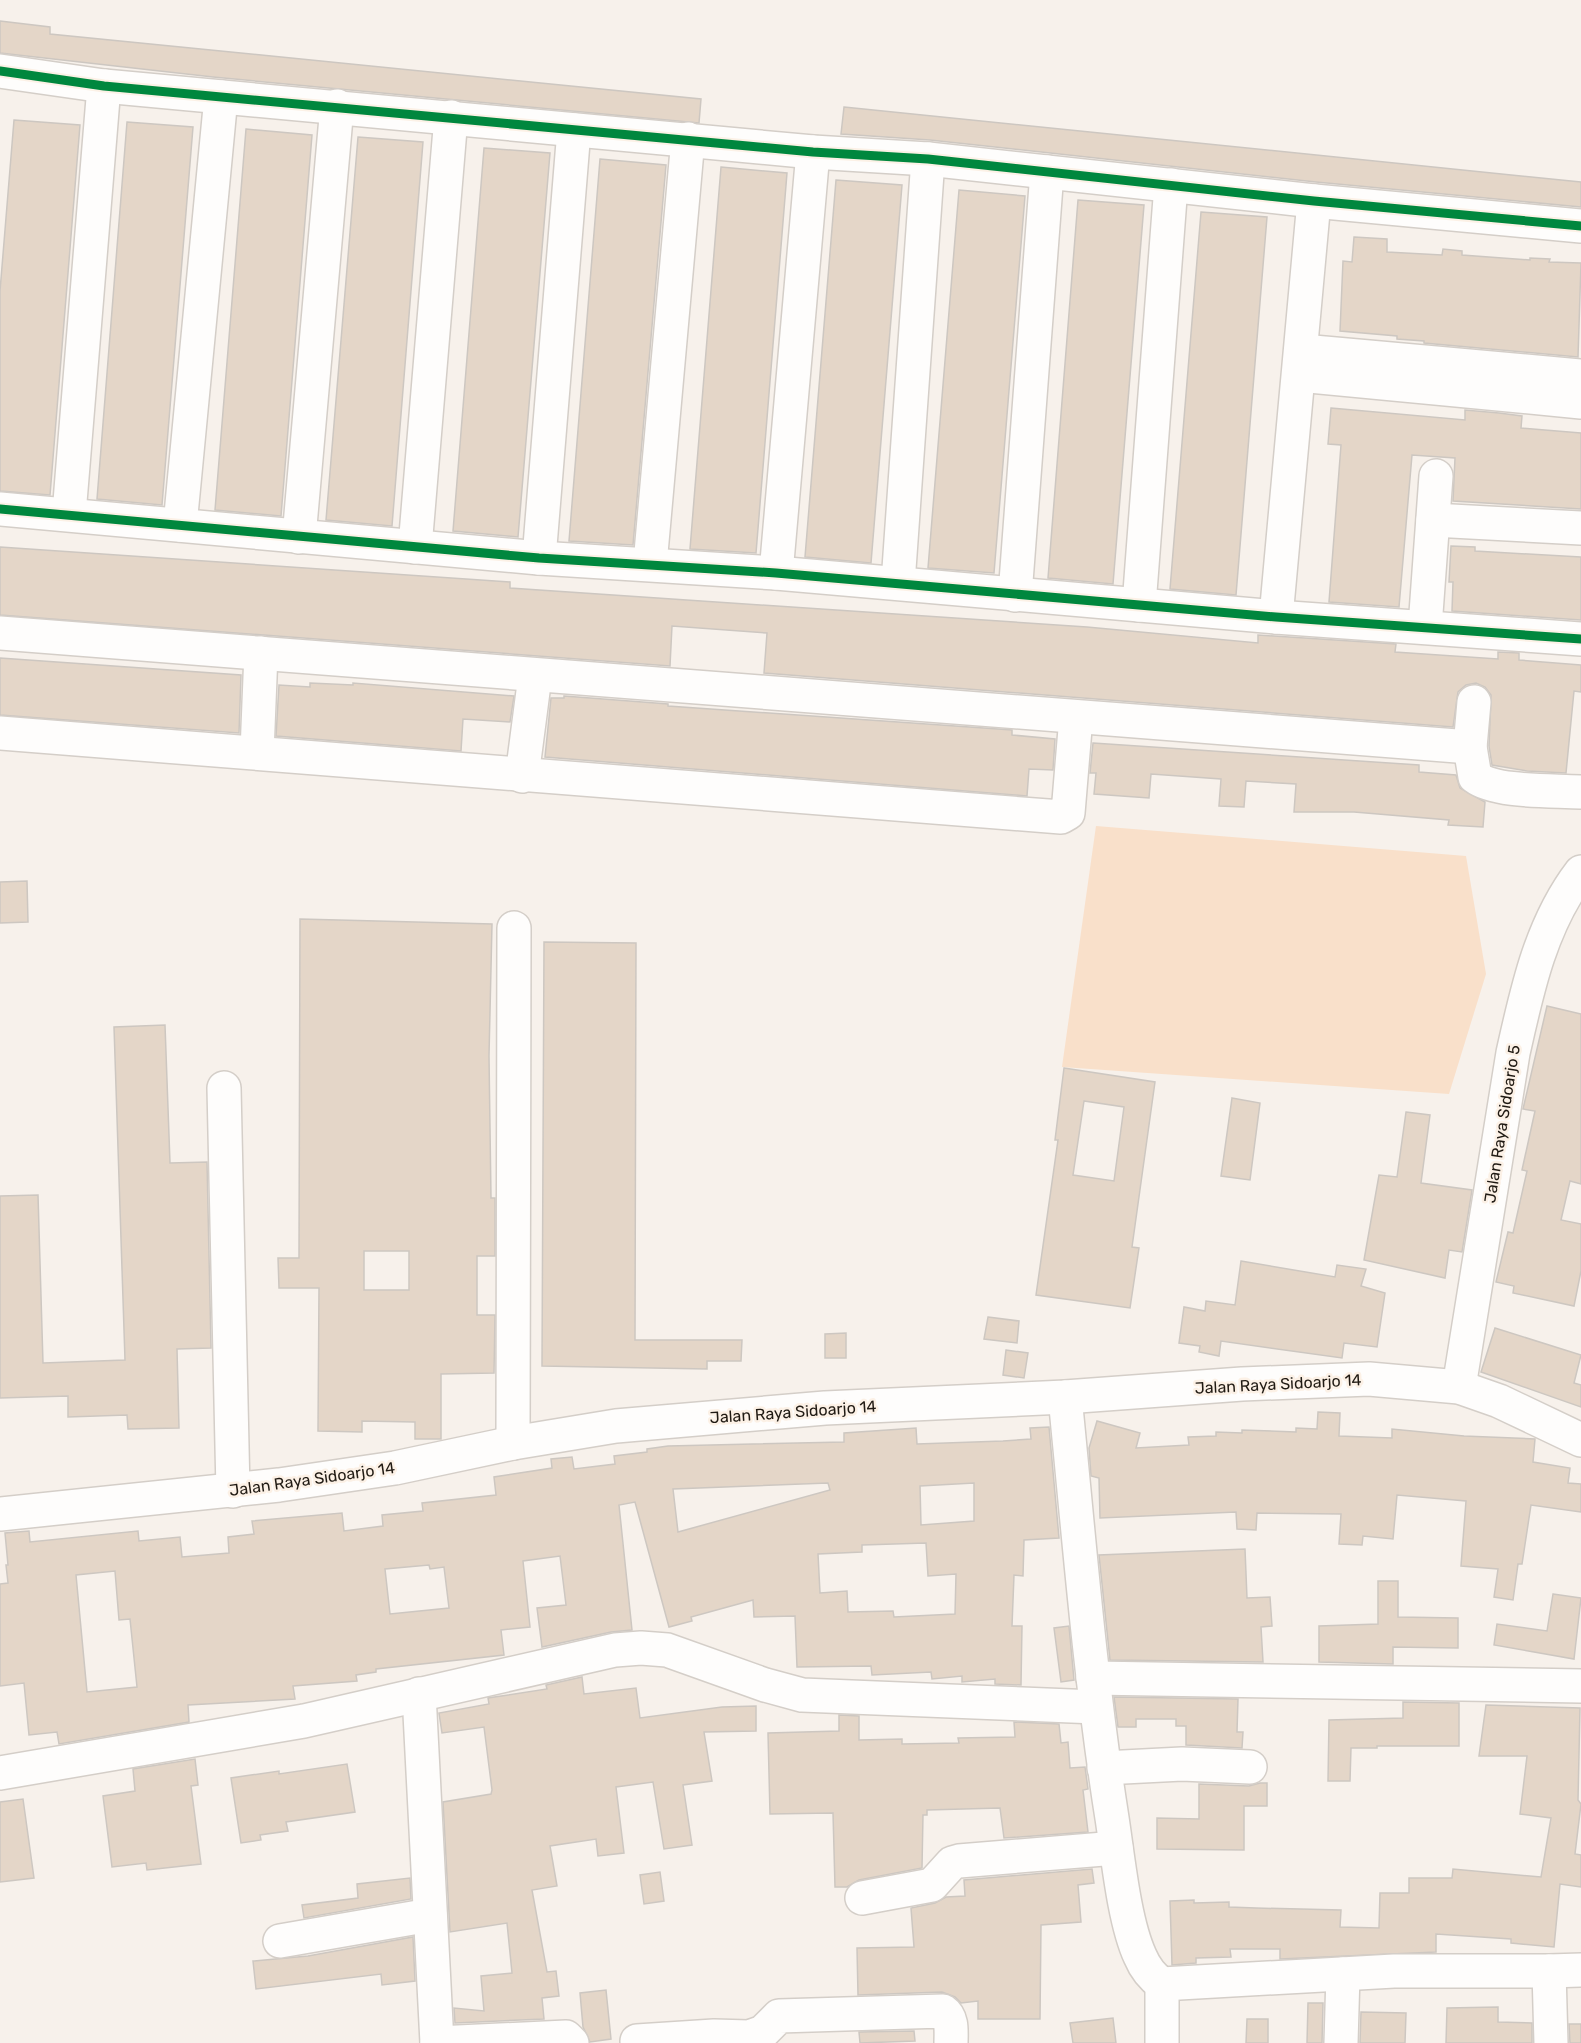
<svg xmlns="http://www.w3.org/2000/svg" width="1581" height="2043" font-family="Rubik,sans-serif">
  <rect width="100%" height="100%" fill="#f7f1eb"/>
  <path fill="#f9e0ca" d="M 1096,826 L 1466,856 L 1486,974 L 1449,1094 L 1062,1067 Z"/>
  <g fill="#e4d6c8" stroke="#cdc7c1" stroke-width="1.5" fill-rule="evenodd">
    <path d="M 0,21 L 50,27 L 50,34 L 701,99 L 699,123 L 213,77 L 0,53 Z"/>
    <path d="M 844,107 L 1581,182 L 1581,207 L 1316,182 L 930,140 L 841,134 Z"/>
    <path d="M 14,120 L 80,125 L 50,495 L 0,491 L 0,291 Z"/>
    <path d="M 127,122 L 193,127 L 162,505 L 97,499 Z"/>
    <path d="M 246,129 L 312,135 L 281,516 L 215,510 Z"/>
    <path d="M 358,137 L 423,142 L 392,526 L 326,520 Z"/>
    <path d="M 484,148 L 550,153 L 518,537 L 453,531 Z"/>
    <path d="M 600,159 L 666,165 L 633,545 L 569,541 Z"/>
    <path d="M 721,167 L 787,173 L 756,553 L 690,549 Z"/>
    <path d="M 836,180 L 902,185 L 871,563 L 805,557 Z"/>
    <path d="M 959,190 L 1025,196 L 994,573 L 928,568 Z"/>
    <path d="M 1078,200 L 1144,205 L 1113,584 L 1048,578 Z"/>
    <path d="M 1201,212 L 1267,217 L 1236,595 L 1170,589 Z"/>
    <path d="M 1354,237 L 1387,239 L 1387,252 L 1442,255 L 1443,249 L 1462,251 L 1462,255 L 1530,260 L 1530,258 L 1550,259 L 1549,262 L 1581,263 L 1578,357 L 1424,343 L 1424,341 L 1397,339 L 1397,336 L 1340,331 L 1343,261 L 1352,262 Z"/>
    <path d="M 1331,408 L 1465,420 L 1465,410 L 1499,413 L 1522,416 L 1521,428 L 1581,433 L 1581,509 L 1453,501 L 1455,458 L 1412,455 L 1399,607 L 1329,602 L 1341,445 L 1328,444 Z"/>
    <path d="M 1451,546 L 1475,547 L 1475,551 L 1581,557 L 1581,620 L 1452,611 L 1453,582 L 1449,582 Z"/>
    <path d="M 0,547 L 510,582 L 510,588 L 1087,627 L 1258,643 L 1258,635 L 1396,644 L 1395,652 L 1424,654 L 1498,659 L 1498,652 L 1519,653 L 1519,660 L 1581,665 L 1581,692 L 1574,691 L 1566,773 L 1527,771 L 1492,765 L 1489,746 L 1491,695 L 1485,687 L 1476,683 L 1466,685 L 1458,692 L 1453,727 L 764,673 L 767,633 L 672,626 L 670,666 L 0,615 Z"/>
    <path d="M 0,658 L 241,675 L 239,733 L 0,715 Z"/>
    <path d="M 310,683 L 353,685 L 353,683 L 514,696 L 510,722 L 463,719 L 461,751 L 276,736 L 279,685 L 310,687 Z"/>
    <path d="M 564,696 L 668,704 L 668,706 L 1012,730 L 1012,735 L 1055,739 L 1053,770 L 1029,769 L 1027,796 L 545,757 L 551,698 L 564,698 Z"/>
    <path d="M 1093,743 L 1419,765 L 1419,772 L 1456,775 L 1460,788 L 1485,802 L 1483,827 L 1448,825 L 1449,820 L 1354,812 L 1294,812 L 1296,784 L 1246,781 L 1244,807 L 1219,806 L 1221,779 L 1151,774 L 1149,798 L 1094,794 L 1096,773 L 1090,773 Z"/>
    <path d="M 27,881 L 28,922 L 0,923 L 0,882 Z"/>
    <path d="M 300,919 L 492,924 L 489,1056 L 491,1198 L 495,1198 L 495,1256 L 477,1256 L 477,1315 L 495,1315 L 494,1373 L 441,1374 L 441,1439 L 415,1439 L 415,1422 L 362,1421 L 362,1432 L 318,1431 L 319,1288 L 279,1288 L 278,1258 L 299,1258 ZM 364,1251 L 409,1251 L 409,1290 L 364,1290 Z"/>
    <path d="M 544,942 L 636,943 L 635,1340 L 742,1340 L 741,1361 L 707,1361 L 707,1369 L 542,1366 Z"/>
    <path d="M 1547,1006 L 1581,1014 L 1581,1184 L 1570,1181 L 1561,1220 L 1581,1224 L 1581,1271 L 1574,1306 L 1513,1293 L 1514,1286 L 1496,1282 L 1508,1232 L 1513,1233 L 1527,1171 L 1522,1170 L 1535,1111 L 1523,1109 Z"/>
    <path d="M 165,1025 L 170,1163 L 207,1162 L 211,1348 L 177,1349 L 179,1428 L 128,1429 L 127,1415 L 68,1417 L 68,1396 L 0,1398 L 0,1196 L 38,1195 L 43,1363 L 125,1360 L 114,1027 Z"/>
    <path d="M 1064,1068 L 1155,1082 L 1132,1247 L 1139,1248 L 1130,1308 L 1036,1295 L 1058,1140 L 1055,1140 ZM 1084,1101 L 1124,1107 L 1114,1181 L 1073,1175 Z"/>
    <path d="M 1232,1098 L 1260,1103 L 1250,1180 L 1221,1176 Z"/>
    <path d="M 1406,1112 L 1430,1115 L 1421,1183 L 1472,1190 L 1462,1252 L 1449,1250 L 1445,1278 L 1364,1260 L 1379,1175 L 1397,1177 Z"/>
    <path d="M 1241,1261 L 1335,1277 L 1337,1265 L 1366,1269 L 1361,1286 L 1385,1293 L 1377,1347 L 1344,1343 L 1342,1358 L 1221,1341 L 1219,1356 L 1199,1352 L 1200,1346 L 1179,1343 L 1184,1307 L 1205,1311 L 1206,1301 L 1235,1305 Z"/>
    <path d="M 988,1317 L 1019,1321 L 1017,1343 L 984,1339 Z"/>
    <path d="M 1495,1328 L 1581,1355 L 1574,1383 L 1581,1385 L 1581,1407 L 1481,1372 Z"/>
    <path d="M 846,1333 L 846,1358 L 825,1358 L 825,1334 Z"/>
    <path d="M 1006,1350 L 1028,1353 L 1024,1378 L 1003,1375 Z"/>
    <path d="M 1318,1412 L 1340,1413 L 1339,1436 L 1392,1438 L 1392,1429 L 1464,1436 L 1535,1439 L 1533,1462 L 1570,1468 L 1568,1483 L 1581,1484 L 1581,1512 L 1531,1505 L 1522,1564 L 1518,1564 L 1513,1600 L 1494,1597 L 1498,1569 L 1461,1566 L 1466,1501 L 1397,1495 L 1393,1539 L 1363,1536 L 1362,1545 L 1339,1544 L 1341,1514 L 1257,1513 L 1256,1530 L 1237,1529 L 1236,1512 L 1100,1518 L 1099,1478 L 1091,1476 L 1089,1448 L 1097,1421 L 1140,1433 L 1136,1448 L 1189,1445 L 1188,1437 L 1216,1436 L 1216,1432 L 1242,1433 L 1242,1430 L 1296,1432 L 1296,1428 L 1317,1429 Z"/>
    <path d="M 1049,1427 L 1059,1538 L 1024,1540 L 1023,1576 L 1014,1575 L 1012,1626 L 1022,1626 L 1021,1685 L 995,1684 L 995,1679 L 962,1682 L 962,1676 L 932,1679 L 931,1672 L 872,1675 L 871,1666 L 797,1667 L 795,1616 L 754,1617 L 753,1600 L 691,1617 L 692,1621 L 669,1627 L 635,1502 L 619,1505 L 632,1630 L 611,1632 L 542,1647 L 537,1608 L 566,1605 L 560,1556 L 523,1561 L 530,1627 L 501,1630 L 504,1655 L 376,1669 L 376,1672 L 356,1675 L 357,1681 L 293,1686 L 295,1699 L 188,1705 L 189,1722 L 59,1744 L 57,1732 L 29,1735 L 24,1683 L 0,1686 L 0,1584 L 8,1583 L 6,1565 L 8,1565 L 5,1533 L 29,1531 L 30,1542 L 138,1531 L 139,1541 L 180,1537 L 182,1557 L 229,1553 L 228,1537 L 254,1534 L 252,1521 L 342,1513 L 344,1531 L 383,1526 L 382,1515 L 423,1511 L 422,1503 L 496,1495 L 494,1477 L 552,1468 L 551,1459 L 572,1457 L 574,1469 L 615,1464 L 614,1456 L 647,1452 L 647,1449 L 668,1446 L 844,1442 L 844,1433 L 916,1428 L 917,1444 L 1003,1441 L 1031,1439 L 1030,1428 ZM 828,1483 L 830,1490 L 678,1532 L 673,1489 ZM 974,1483 L 974,1521 L 921,1525 L 920,1486 ZM 926,1543 L 928,1576 L 956,1574 L 955,1614 L 894,1617 L 893,1611 L 848,1612 L 847,1591 L 820,1593 L 818,1554 L 862,1552 L 862,1545 ZM 429,1565 L 430,1569 L 444,1567 L 449,1608 L 390,1614 L 385,1569 ZM 115,1571 L 119,1620 L 130,1619 L 137,1687 L 87,1692 L 76,1575 Z"/>
    <path d="M 1245,1549 L 1247,1598 L 1270,1597 L 1272,1626 L 1261,1627 L 1263,1662 L 1110,1660 L 1099,1555 Z"/>
    <path d="M 1378,1581 L 1398,1581 L 1398,1617 L 1458,1618 L 1458,1648 L 1393,1647 L 1393,1664 L 1319,1662 L 1319,1626 L 1378,1624 Z"/>
    <path d="M 1553,1594 L 1581,1598 L 1574,1659 L 1494,1645 L 1497,1624 L 1547,1631 Z"/>
    <path d="M 1069,1626 L 1074,1680 L 1061,1682 L 1054,1628 Z"/>
    <path d="M 582,1677 L 584,1694 L 636,1688 L 640,1718 L 722,1707 L 756,1706 L 756,1731 L 704,1732 L 712,1781 L 683,1785 L 692,1845 L 664,1849 L 653,1782 L 616,1787 L 624,1853 L 598,1856 L 596,1839 L 550,1846 L 557,1886 L 532,1890 L 547,1972 L 556,1971 L 559,1996 L 542,1998 L 544,2019 L 455,2023 L 454,2008 L 484,2011 L 481,1976 L 512,1973 L 507,1923 L 450,1932 L 443,1802 L 491,1794 L 492,1790 L 484,1727 L 442,1733 L 439,1713 L 489,1704 L 488,1698 L 547,1689 L 546,1685 Z"/>
    <path d="M 1114,1697 L 1238,1699 L 1237,1732 L 1243,1732 L 1242,1748 L 1186,1745 L 1186,1726 L 1176,1726 L 1176,1719 L 1136,1719 L 1136,1727 L 1118,1727 Z"/>
    <path d="M 1403,1702 L 1459,1703 L 1459,1746 L 1377,1746 L 1377,1748 L 1351,1748 L 1350,1781 L 1328,1781 L 1329,1720 L 1403,1718 Z"/>
    <path d="M 1486,1705 L 1580,1708 L 1578,1800 L 1581,1804 L 1575,1854 L 1581,1855 L 1581,1887 L 1560,1884 L 1554,1947 L 1511,1943 L 1511,1939 L 1436,1934 L 1436,1952 L 1280,1959 L 1280,1949 L 1230,1949 L 1231,1957 L 1196,1958 L 1196,1963 L 1172,1965 L 1170,1901 L 1194,1900 L 1194,1903 L 1229,1902 L 1229,1907 L 1256,1908 L 1341,1910 L 1340,1927 L 1379,1928 L 1380,1893 L 1409,1893 L 1409,1878 L 1452,1878 L 1453,1869 L 1541,1877 L 1551,1818 L 1520,1814 L 1527,1756 L 1479,1756 Z"/>
    <path d="M 839,1715 L 859,1716 L 859,1740 L 902,1739 L 902,1744 L 959,1743 L 958,1738 L 1015,1737 L 1014,1722 L 1059,1724 L 1061,1743 L 1068,1742 L 1070,1768 L 1085,1767 L 1088,1789 L 1083,1790 L 1088,1832 L 1004,1838 L 1000,1808 L 927,1810 L 927,1815 L 923,1815 L 922,1868 L 859,1880 L 847,1887 L 835,1887 L 833,1813 L 770,1814 L 768,1733 L 839,1731 Z"/>
    <path d="M 195,1759 L 198,1785 L 191,1786 L 201,1864 L 147,1870 L 146,1863 L 112,1867 L 103,1796 L 135,1791 L 133,1769 Z"/>
    <path d="M 347,1764 L 355,1812 L 286,1822 L 288,1831 L 260,1835 L 261,1840 L 241,1843 L 231,1778 L 279,1771 L 279,1774 Z"/>
    <path d="M 1260,1783 L 1267,1783 L 1267,1806 L 1244,1806 L 1244,1850 L 1157,1849 L 1157,1818 L 1199,1819 L 1199,1784 L 1249,1786 Z"/>
    <path d="M 23,1799 L 34,1878 L 0,1882 L 0,1802 Z"/>
    <path d="M 1092,1869 L 1094,1883 L 1078,1885 L 1081,1922 L 1041,1925 L 1040,2019 L 978,2019 L 978,2001 L 961,2003 L 955,1997 L 942,1992 L 858,1995 L 857,1948 L 914,1947 L 911,1908 L 935,1903 L 946,1897 L 965,1896 L 964,1880 Z"/>
    <path d="M 660,1872 L 664,1901 L 644,1904 L 640,1875 Z"/>
    <path d="M 410,1878 L 411,1899 L 304,1918 L 302,1905 L 358,1898 L 357,1884 Z"/>
    <path d="M 413,1937 L 415,1981 L 382,1985 L 381,1974 L 256,1989 L 253,1961 L 308,1956 Z"/>
    <path d="M 606,1990 L 611,2039 L 590,2042 L 583,2027 L 580,1993 Z"/>
    <path d="M 1308,2003 L 1323,2003 L 1322,2043 L 1307,2043 Z"/>
    <path d="M 1498,2007 L 1498,2022 L 1532,2023 L 1532,2043 L 1446,2043 L 1447,2008 Z"/>
    <path d="M 1361,2012 L 1406,2013 L 1405,2043 L 1360,2043 Z"/>
    <path d="M 1113,2018 L 1116,2043 L 1073,2043 L 1070,2023 Z"/>
    <path d="M 1247,2019 L 1268,2019 L 1268,2043 L 1246,2043 Z"/>
    <path d="M 1569,2024 L 1581,2024 L 1581,2043 L 1570,2043 Z"/>
    <path d="M 914,2031 L 915,2041 L 860,2043 L 859,2032 Z"/>
  </g>
  <g fill="none" stroke-linecap="round" stroke-linejoin="round">
    <defs>
      <g id="minor">
        <path d="M 0,71 L 104,86 L 813,152 L 928,159 L 1314,201 L 1581,226"/>
        <path d="M 1302,351 L 1581,376"/>
        <path d="M 1299,375 L 1581,402"/>
        <path d="M 0,509 L 539,558 L 776,573 L 1276,617 L 1581,639"/>
        <path d="M 69,514 L 104,86"/>
        <path d="M 1433,520 L 1581,528"/>
        <path d="M 180,525 L 221,97"/>
        <path d="M 299,537 L 337,106"/>
        <path d="M 415,547 L 451,117"/>
        <path d="M 539,558 L 574,130"/>
        <path d="M 650,564 L 688,139"/>
        <path d="M 776,573 L 813,152"/>
        <path d="M 898,583 L 928,159"/>
        <path d="M 1015,595 L 1047,172"/>
        <path d="M 1139,605 L 1171,185"/>
        <path d="M 1276,617 L 1314,201"/>
        <path d="M 1425,627 L 1436,476"/>
        <path d="M 0,633 L 1470,747"/>
        <path d="M 1474,702 L 1470,747 L 1475,777 C 1496,793 1553,790 1581,792"/>
        <path d="M 0,733 L 1061,817 L 1068,813 L 1076,717"/>
        <path d="M 257,752 L 261,653"/>
        <path d="M 522,776 L 535,676"/>
        <path d="M 224,1088 L 233,1491"/>
        <path d="M 1459,1387 L 1513,1053 C 1527,990 1541,924 1581,872"/>
        <path d="M 1065,1397 C 1079,1538 1090,1679 1112,1818 C 1118,1857 1124,1921 1140,1956 C 1145,1968 1152,1977 1162,1984 L 1394,1971 L 1549,1971 L 1551,2043"/>
        <path d="M 513,1443 L 514,928"/>
        <path d="M 1093,1678 L 1581,1686"/>
        <path d="M 419,1694 L 437,2043"/>
        <path d="M 1104,1768 L 1182,1764 L 1250,1767"/>
        <path d="M 0,1773 L 304,1721 L 615,1650 L 641,1648 L 667,1650 L 765,1685 L 802,1695 L 1096,1707"/>
        <path d="M 862,1898 L 932,1885 L 952,1863 L 959,1861 L 1116,1848"/>
        <path d="M 280,1941 L 430,1915"/>
        <path d="M 1549,1971 L 1581,1970"/>
        <path d="M 637,2041 L 714,2036 L 749,2037 L 763,2032 L 779,2016 L 943,2011 C 953,2018 951,2032 951,2043"/>
        <path d="M 437,2043 L 566,2037 L 572,2043"/>
        <path d="M 1162,2043 L 1162,1984"/>
        <path d="M 1341,2043 L 1343,1974"/>
      </g>
      <path id="major" d="M 0,1514 L 279,1485 L 395,1468 L 513,1443 L 616,1426 L 825,1408 L 1065,1397 L 1242,1384 L 1369,1379 L 1459,1387 L 1499,1401 L 1581,1440"/>
    </defs>
    <use href="#minor" stroke="#d4cec8" stroke-width="36"/>
    <use href="#major" stroke="#d4cec8" stroke-width="36"/>
    <use href="#minor" stroke="#fefdfc" stroke-width="33"/>
    <use href="#major" stroke="#fefdfc" stroke-width="33"/>
    <defs>
      <g id="cycleway">
        <path d="M 0,71 L 104,86 L 813,152 L 928,159 L 1314,201 L 1581,226"/>
        <path d="M 0,509 L 539,558 L 776,573 L 1276,617 L 1581,639"/>
      </g>
    </defs>
    <use href="#cycleway" stroke="#fcf1e6" stroke-width="13"/>
    <use href="#cycleway" stroke="#00873e" stroke-width="9"/>
  </g>
  <g text-anchor="middle" dominant-baseline="central" stroke-width="5" stroke-linejoin="round" paint-order="stroke">
    <g font-size="16" fill="#201a13" stroke="#fcf1e6">
      <text transform="translate(1502 1124) rotate(-81)">Jalan Raya Sidoarjo 5</text>
      <text transform="translate(1278 1384) rotate(-3)">Jalan Raya Sidoarjo 14</text>
      <text transform="translate(793 1412) rotate(-4)">Jalan Raya Sidoarjo 14</text>
      <text transform="translate(312 1479) rotate(-8)">Jalan Raya Sidoarjo 14</text>
    </g>
  </g>
</svg>
